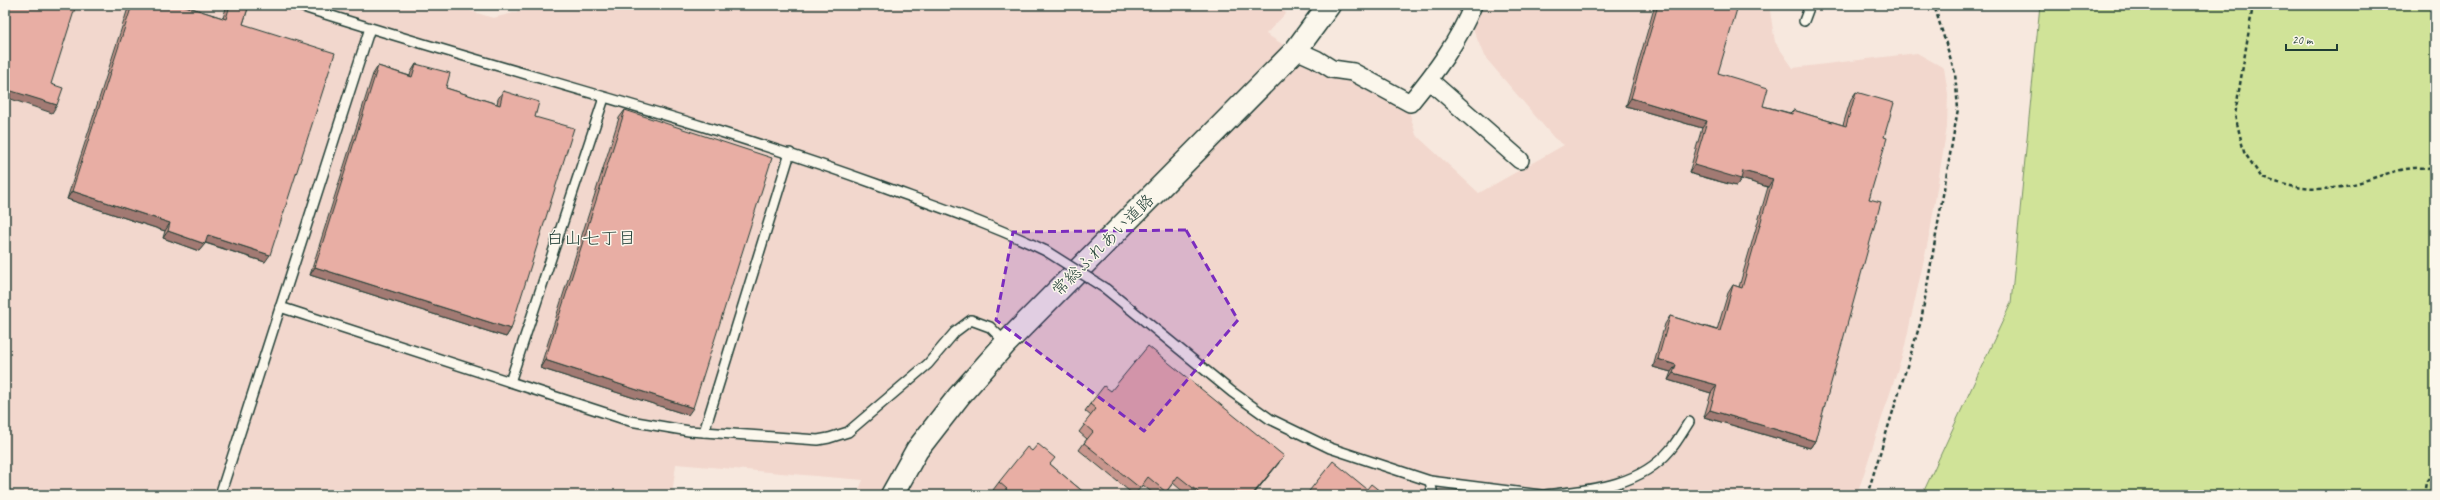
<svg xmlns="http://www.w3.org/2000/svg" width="2440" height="500" font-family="Caveat,'Klee One',sans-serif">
  <rect width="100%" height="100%" fill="#f7e8de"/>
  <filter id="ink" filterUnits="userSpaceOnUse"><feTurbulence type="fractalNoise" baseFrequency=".025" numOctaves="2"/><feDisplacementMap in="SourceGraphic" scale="8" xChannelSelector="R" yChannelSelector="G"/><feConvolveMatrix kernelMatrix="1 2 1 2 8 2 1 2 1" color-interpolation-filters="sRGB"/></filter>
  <g filter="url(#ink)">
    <path fill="#f2d7cd" d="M 5,5 L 452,5 L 493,18 L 544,5 L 1278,5 L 1286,13 L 1266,34 L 1318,66 L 1354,79 L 1409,111 L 1416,135 L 1479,193 L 1564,145 L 1554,138 L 1484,56 L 1472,26 L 1482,5 L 1769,5 L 1775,42 L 1793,68 L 1917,53 L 1944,68 L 1948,94 L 1947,127 L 1930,232 L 1904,350 L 1857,495 L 857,495 L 863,480 L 676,464 L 672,495 L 5,495 Z"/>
    <path fill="#d0e398" stroke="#789066" d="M 2040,5 L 2435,5 L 2435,495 L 1922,495 L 2011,303 Z"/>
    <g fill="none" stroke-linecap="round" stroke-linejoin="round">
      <defs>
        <g id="lane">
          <path d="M 297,5 C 489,67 686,115 876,184 C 933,205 991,224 1046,251"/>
          <path d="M 1804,21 L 1810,5"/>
          <path d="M 1106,289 L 1232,392 L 1270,419 L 1330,448 L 1430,481 L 1541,495"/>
          <path d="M 280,307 L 630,421 L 689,431 L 818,440 L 829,438 L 848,432 L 928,364 L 955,332 L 971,320 L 990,327 L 1006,343"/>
          <path d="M 510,382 L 604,98"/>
          <path d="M 704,432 L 790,153"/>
          <path d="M 1430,481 L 1433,495"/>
          <path d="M 220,495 L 370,28"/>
          <path d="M 1545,495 C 1590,490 1639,487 1670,450 C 1677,442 1683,431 1689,422"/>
        </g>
        <g id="street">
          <path d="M 1296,50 L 1316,59 L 1332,69 L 1353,72 L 1410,103 C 1434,74 1459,41 1473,5"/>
          <path d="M 1429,80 L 1520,160"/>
        </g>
        <path id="secondary" d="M 892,495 L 917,450 L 959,396 L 1006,343 L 1296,50 L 1329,5"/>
      </defs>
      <use href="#lane" stroke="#1f3d34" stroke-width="12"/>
      <use href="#street" stroke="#1f3d34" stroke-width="20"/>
      <use href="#secondary" stroke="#1f3d34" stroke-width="25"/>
      <g stroke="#1f3d34" stroke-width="2.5" stroke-dasharray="4 3" stroke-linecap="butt">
        <path d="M 2253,5 L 2235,115 L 2244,152 L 2262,178 C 2288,186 2305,191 2334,188 C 2368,184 2401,162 2435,169"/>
        <path d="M 1867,495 L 1921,321 L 1958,109 L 1955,73 L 1934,5"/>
        <path d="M 2424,495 L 2426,482 L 2435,470"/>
      </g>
      <use href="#lane" stroke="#fbf7ec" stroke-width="9"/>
      <use href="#street" stroke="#fbf7ec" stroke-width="17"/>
      <use href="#secondary" stroke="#fbf7ec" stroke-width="22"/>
      <defs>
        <path id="lane-bridge" d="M 1046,251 L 1106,289"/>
      </defs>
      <use href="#lane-bridge" stroke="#1f3d34" stroke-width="12" stroke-linecap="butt"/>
      <use href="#lane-bridge" stroke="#fbf7ec" stroke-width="9"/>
    </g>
    <g fill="#c8968d" stroke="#1f3d34">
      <path d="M 129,5 L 182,5 L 223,18 L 227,5 L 249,5 L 243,24 L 265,262 L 205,243 L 199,251 L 163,238 L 165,231 L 67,199 Z"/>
      <path d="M 1655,5 L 1722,5 L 1718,73 L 1763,106 L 1790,113 L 1793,110 L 1843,125 L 1851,99 L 1856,92 L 1884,137 L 1869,199 L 1815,441 L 1810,448 L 1704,417 L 1711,393 L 1668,380 L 1671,372 L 1653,367 L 1665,324 L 1670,316 L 1717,330 L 1728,293 L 1733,285 L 1739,287 L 1768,187 L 1741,179 L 1736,186 L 1689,173 L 1702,128 L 1626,106 Z"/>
      <path d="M 416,64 L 446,88 L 497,104 L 498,99 L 503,91 L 535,117 L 511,329 L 506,337 L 310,275 L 373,74 L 378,66 L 410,76 L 411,72 Z"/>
      <path d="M 625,110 L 688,415 L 540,368 L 619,118 Z"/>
      <path d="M 1111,391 L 1279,463 L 1253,495 L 1187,495 L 1173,483 L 1164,495 L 1155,495 L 1143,485 L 1134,495 L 1079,450 L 1087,439 L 1079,432 L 1091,416 L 1085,411 L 1090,404 Z"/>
      <path d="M 1032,451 L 1051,465 L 1087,495 L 1000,495 L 993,490 L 999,482 Z"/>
    </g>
    <g fill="#a27a73" stroke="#1f3d34">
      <path d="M 5,88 L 57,105 L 52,113 L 5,97 Z"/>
      <path d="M 1631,98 L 1707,121 L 1702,128 L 1626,106 Z"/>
      <path d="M 1694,165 L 1743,171 L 1773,179 L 1768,187 L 1741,179 L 1736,186 L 1689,173 Z"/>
      <path d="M 72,191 L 170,223 L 165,231 L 67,199 Z"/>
      <path d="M 168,231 L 205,244 L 199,251 L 163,238 Z"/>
      <path d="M 208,235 L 270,255 L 265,262 L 203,242 Z"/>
      <path d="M 315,267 L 511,329 L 506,337 L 310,275 Z"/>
      <path d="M 1658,359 L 1676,365 L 1671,372 L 1653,367 Z"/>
      <path d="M 545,360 L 693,408 L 688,415 L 540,368 Z"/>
      <path d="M 1673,373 L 1717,385 L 1711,393 L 1668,380 Z"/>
      <path d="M 1710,410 L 1815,441 L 1810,448 L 1704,417 Z"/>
      <path d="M 1284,456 L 1253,495 L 1252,495 Z"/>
    </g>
    <g fill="#e8aea4" stroke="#1f3d34">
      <path d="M 5,5 L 76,5 L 51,84 L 63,88 L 57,105 L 5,89 Z"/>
      <path d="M 132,5 L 182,5 L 226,19 L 230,5 L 249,5 L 243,24 L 335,53 L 270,255 L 208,235 L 205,244 L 168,231 L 170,223 L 72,191 Z"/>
      <path d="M 1658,5 L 1722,5 L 1737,9 L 1718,73 L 1768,88 L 1763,106 L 1792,114 L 1793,110 L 1846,126 L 1856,92 L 1894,103 L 1884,137 L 1887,138 L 1869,199 L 1881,202 L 1815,441 L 1710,410 L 1717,385 L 1673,373 L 1676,365 L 1658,359 L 1670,316 L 1720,331 L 1733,285 L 1742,288 L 1773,179 L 1743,171 L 1741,179 L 1694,165 L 1707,121 L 1631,98 Z"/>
      <path d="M 416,64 L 450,73 L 446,88 L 500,105 L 503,91 L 539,102 L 535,117 L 574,128 L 511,329 L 315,267 L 378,66 L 412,77 Z"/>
      <path d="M 625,110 L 772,158 L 693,408 L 545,360 Z"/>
      <path d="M 1148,346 L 1284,456 L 1252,495 L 1202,495 L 1178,476 L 1166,492 L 1148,477 L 1140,488 L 1084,443 L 1093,432 L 1084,424 L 1096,409 L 1090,404 L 1104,386 L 1111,391 Z"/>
      <path d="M 1038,444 L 1055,458 L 1050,464 L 1087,495 L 1002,495 L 1007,489 L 999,482 L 1027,447 L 1032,451 Z"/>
      <path d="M 1333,461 L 1367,489 L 1371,484 L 1385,495 L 1306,495 Z"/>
    </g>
  </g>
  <path fill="#7b2cbf" fill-opacity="0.2" stroke="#7b2cbf" stroke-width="3" stroke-dasharray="8 5" stroke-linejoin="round" d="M 1186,230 L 1238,320 L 1144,431 L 996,320 L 1013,232 Z"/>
  <g text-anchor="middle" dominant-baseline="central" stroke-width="3" stroke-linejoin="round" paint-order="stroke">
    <g font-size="17" fill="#1f3d34" stroke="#fbf7ec">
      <text transform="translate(1103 245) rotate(-45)">常総ふれあい道路</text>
    </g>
    <g font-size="18" fill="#1f3d34" stroke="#fbf7ec">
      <text x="591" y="238">白山七丁目</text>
    </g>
  </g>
  <rect width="2440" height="500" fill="none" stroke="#fbf7ec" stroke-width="20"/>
  <rect x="10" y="10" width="2420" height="480" fill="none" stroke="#1f3d34" stroke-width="1.5" filter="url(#ink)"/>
  <path d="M2286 44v6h51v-6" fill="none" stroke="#1f3d34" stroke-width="2"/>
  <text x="2292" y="44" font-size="12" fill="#1f3d34" stroke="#fbf7ec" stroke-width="3" paint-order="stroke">20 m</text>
</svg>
